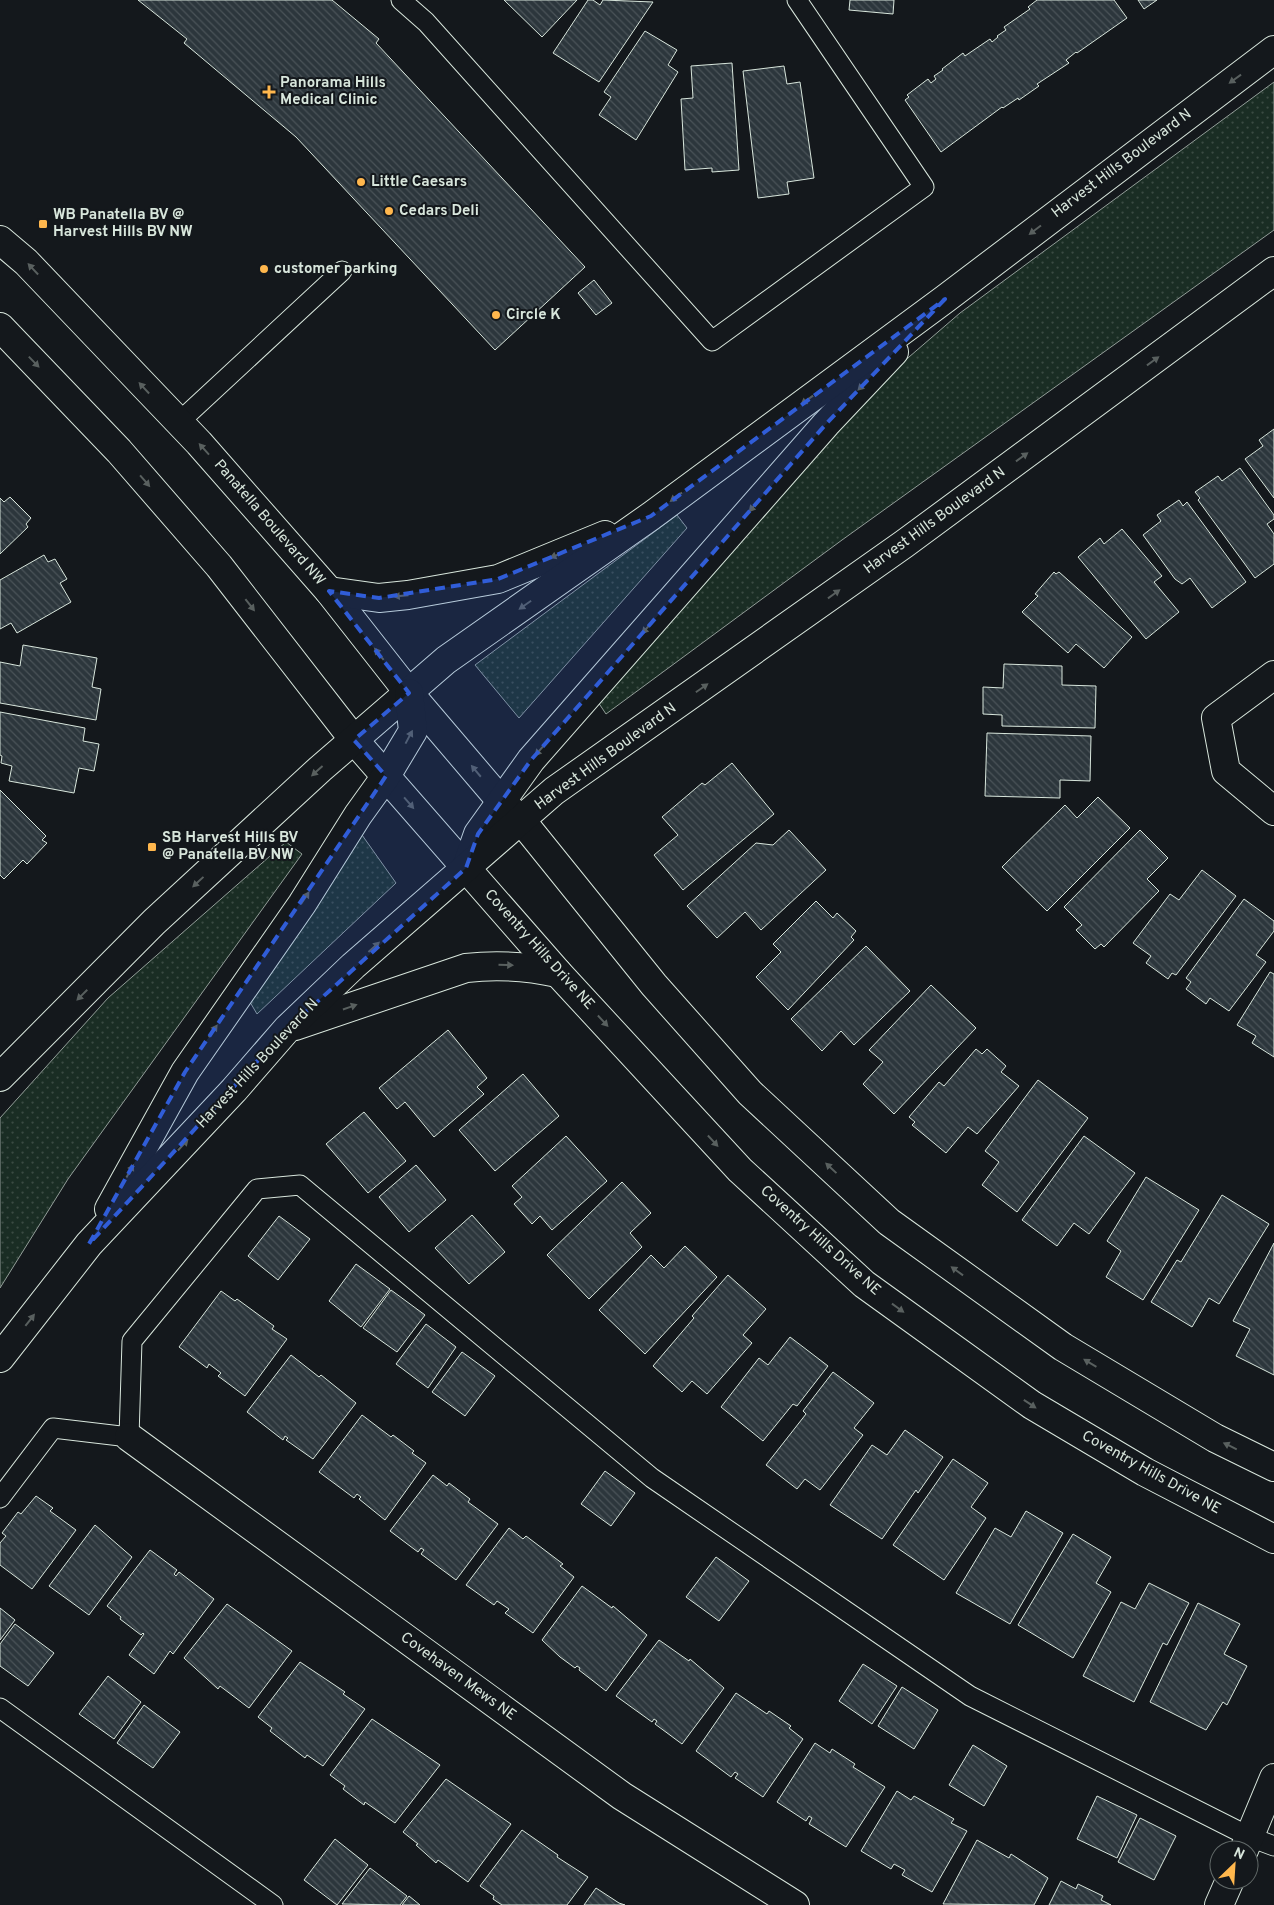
<svg xmlns="http://www.w3.org/2000/svg" width="1274" height="1905" font-family="Overpass,sans-serif">
  <defs>
    <pattern id="grass-dots" width="8" height="8" patternUnits="userSpaceOnUse" patternTransform="scale(1.25)"><rect width="8" height="8" fill="#1a2d24"/><path d="M2 2h.1M6 6h.1" fill="none" stroke="#3b4b43" stroke-width="1.8" stroke-linecap="round"/></pattern>
    <pattern id="building-back-hatch" width="6" height="6" patternUnits="userSpaceOnUse" patternTransform="scale(1.25)"><rect width="6" height="6" fill="#2c363c"/><path d="M-1 5l2 2M0 0l6 6M5-1l2 2" fill="none" stroke="#4a5358"/></pattern>
  </defs>
  <rect width="100%" height="100%" fill="#14181c"/>
  <g fill="url(#grass-dots)" stroke="#939e99">
    <path d="M 1274,82 L 1274,230 L 842,540 L 606,714 L 596,699 L 880,382 L 960,313 Z"/>
    <path d="M 677,515 L 687,528 L 519,718 L 475,665 Z"/>
    <path d="M 362,835 L 396,883 L 257,1014 L 247,997 Z"/>
    <path d="M 286,842 L 302,854 L 68,1179 L 0,1288 L 0,1118 L 108,998 Z"/>
  </g>
  <g fill="url(#building-back-hatch)" stroke="#d8e6dc">
    <path d="M 138,0 L 332,0 L 379,39 L 376,43 L 585,267 L 495,350 L 296,137 L 184,43 L 187,39 Z"/>
    <path d="M 504,0 L 577,0 L 542,37 Z"/>
    <path d="M 588,0 L 593,0 L 600,5 L 603,0 L 653,2 L 599,82 L 553,53 Z"/>
    <path d="M 850,0 L 894,0 L 893,14 L 849,10 Z"/>
    <path d="M 1037,0 L 1114,0 L 1127,18 L 1077,53 L 1076,52 L 1066,60 L 1069,63 L 1037,84 L 1039,86 L 1019,100 L 1018,98 L 1003,108 L 1002,107 L 941,152 L 905,100 L 909,97 L 907,95 L 928,79 L 931,83 L 936,79 L 934,76 L 943,70 L 942,69 L 963,53 L 965,56 L 990,39 L 992,42 L 998,37 L 997,36 L 1006,30 L 1004,27 L 1030,9 L 1028,7 Z"/>
    <path d="M 1138,0 L 1157,0 L 1144,9 Z"/>
    <path d="M 645,31 L 677,50 L 668,65 L 678,72 L 636,140 L 599,115 L 611,97 L 604,92 Z"/>
    <path d="M 732,63 L 739,170 L 712,172 L 712,168 L 685,170 L 681,99 L 693,98 L 691,66 Z"/>
    <path d="M 784,66 L 787,84 L 800,82 L 814,178 L 787,182 L 789,194 L 758,198 L 743,71 Z"/>
    <path d="M 594,280 L 612,303 L 596,315 L 578,293 Z"/>
    <path d="M 1274,429 L 1274,498 L 1245,459 L 1263,446 L 1259,440 Z"/>
    <path d="M 1240,468 L 1274,515 L 1274,519 L 1267,524 L 1274,534 L 1274,564 L 1255,578 L 1198,500 L 1200,498 L 1195,492 L 1218,476 L 1222,481 Z"/>
    <path d="M 10,497 L 31,518 L 26,524 L 28,527 L 0,554 L 0,498 L 4,502 Z"/>
    <path d="M 1179,500 L 1183,506 L 1187,502 L 1246,582 L 1212,608 L 1190,578 L 1182,584 L 1175,579 L 1143,535 L 1161,521 L 1157,515 Z"/>
    <path d="M 1122,529 L 1162,576 L 1154,582 L 1179,612 L 1146,639 L 1078,557 L 1100,538 L 1104,544 Z"/>
    <path d="M 44,555 L 48,562 L 55,559 L 67,579 L 60,583 L 71,602 L 17,633 L 11,623 L 0,629 L 0,580 Z"/>
    <path d="M 1054,572 L 1056,574 L 1059,572 L 1132,637 L 1104,668 L 1076,644 L 1068,653 L 1022,612 L 1038,596 L 1035,594 Z"/>
    <path d="M 23,645 L 97,658 L 92,687 L 101,689 L 96,720 L 0,703 L 0,662 L 20,666 Z"/>
    <path d="M 1004,664 L 1062,666 L 1062,685 L 1096,686 L 1095,728 L 1002,726 L 1002,715 L 983,714 L 983,687 L 1003,688 Z"/>
    <path d="M 0,712 L 85,728 L 83,741 L 99,744 L 94,771 L 79,768 L 74,793 L 9,781 L 12,766 L 1,763 L 2,756 L 0,755 Z"/>
    <path d="M 987,733 L 1091,736 L 1090,781 L 1060,780 L 1060,798 L 985,796 Z"/>
    <path d="M 732,763 L 774,814 L 683,890 L 654,855 L 678,835 L 662,817 L 702,783 L 705,785 Z"/>
    <path d="M 0,790 L 46,836 L 42,840 L 47,843 L 27,864 L 23,860 L 4,879 L 0,875 Z"/>
    <path d="M 1098,797 L 1130,828 L 1047,911 L 1002,867 L 1065,805 L 1077,818 Z"/>
    <path d="M 789,830 L 826,870 L 761,930 L 745,912 L 717,938 L 687,906 L 756,843 L 773,845 Z"/>
    <path d="M 1140,830 L 1168,858 L 1147,879 L 1159,891 L 1104,947 L 1101,944 L 1095,949 L 1076,930 L 1082,925 L 1064,907 Z"/>
    <path d="M 1202,870 L 1236,896 L 1176,975 L 1172,973 L 1168,979 L 1146,963 L 1151,956 L 1133,943 L 1170,894 L 1179,900 Z"/>
    <path d="M 1244,899 L 1274,921 L 1274,931 L 1256,955 L 1266,962 L 1229,1011 L 1210,998 L 1206,1004 L 1186,989 L 1191,982 L 1186,978 Z"/>
    <path d="M 816,901 L 833,918 L 837,913 L 856,931 L 851,937 L 854,940 L 788,1010 L 756,977 L 781,952 L 773,944 Z"/>
    <path d="M 866,946 L 910,991 L 854,1045 L 841,1031 L 822,1051 L 791,1019 Z"/>
    <path d="M 1270,972 L 1274,974 L 1274,1057 L 1252,1043 L 1256,1036 L 1237,1025 Z"/>
    <path d="M 931,985 L 976,1028 L 894,1114 L 863,1084 L 883,1062 L 869,1050 Z"/>
    <path d="M 448,1030 L 487,1078 L 477,1087 L 484,1094 L 434,1137 L 405,1102 L 397,1109 L 379,1088 Z"/>
    <path d="M 976,1049 L 982,1054 L 987,1049 L 1006,1066 L 1001,1072 L 1019,1086 L 977,1134 L 968,1127 L 946,1153 L 912,1125 L 915,1122 L 909,1117 L 939,1082 L 944,1086 Z"/>
    <path d="M 523,1074 L 559,1116 L 495,1171 L 459,1130 Z"/>
    <path d="M 1038,1080 L 1088,1118 L 1017,1212 L 982,1185 L 999,1162 L 985,1151 Z"/>
    <path d="M 364,1112 L 406,1161 L 368,1193 L 326,1144 Z"/>
    <path d="M 566,1136 L 607,1181 L 552,1230 L 540,1216 L 532,1224 L 514,1204 L 522,1197 L 512,1186 Z"/>
    <path d="M 1084,1136 L 1135,1173 L 1089,1234 L 1074,1223 L 1057,1246 L 1022,1220 Z"/>
    <path d="M 416,1165 L 446,1200 L 409,1232 L 379,1197 Z"/>
    <path d="M 1146,1177 L 1199,1210 L 1143,1300 L 1106,1277 L 1121,1251 L 1107,1241 Z"/>
    <path d="M 622,1182 L 651,1213 L 630,1233 L 642,1247 L 589,1299 L 547,1255 Z"/>
    <path d="M 1222,1195 L 1269,1224 L 1219,1304 L 1209,1298 L 1192,1327 L 1151,1302 L 1177,1260 L 1181,1262 Z"/>
    <path d="M 472,1215 L 505,1252 L 469,1284 L 435,1248 Z"/>
    <path d="M 279,1216 L 310,1239 L 278,1280 L 248,1256 Z"/>
    <path d="M 1274,1243 L 1274,1375 L 1236,1356 L 1250,1329 L 1233,1321 Z"/>
    <path d="M 685,1246 L 717,1277 L 645,1354 L 599,1310 L 651,1255 L 664,1268 Z"/>
    <path d="M 356,1264 L 390,1289 L 361,1327 L 329,1301 Z"/>
    <path d="M 728,1275 L 766,1309 L 743,1335 L 752,1343 L 707,1394 L 692,1381 L 682,1392 L 653,1366 L 694,1318 L 692,1316 Z"/>
    <path d="M 391,1290 L 425,1315 L 397,1352 L 363,1328 Z"/>
    <path d="M 221,1291 L 235,1301 L 237,1299 L 274,1326 L 272,1329 L 287,1339 L 245,1396 L 218,1376 L 221,1373 L 209,1364 L 207,1368 L 179,1347 Z"/>
    <path d="M 426,1324 L 456,1347 L 428,1388 L 396,1364 Z"/>
    <path d="M 790,1337 L 828,1366 L 797,1406 L 793,1404 L 763,1441 L 721,1407 L 759,1358 L 768,1365 Z"/>
    <path d="M 462,1352 L 495,1376 L 465,1416 L 432,1392 Z"/>
    <path d="M 291,1355 L 319,1377 L 321,1375 L 356,1403 L 313,1459 L 286,1440 L 288,1438 L 285,1436 L 283,1440 L 247,1412 Z"/>
    <path d="M 833,1372 L 874,1403 L 854,1428 L 863,1435 L 820,1490 L 805,1479 L 797,1489 L 766,1465 L 806,1414 L 803,1411 Z"/>
    <path d="M 362,1415 L 391,1437 L 393,1435 L 414,1451 L 412,1453 L 426,1463 L 385,1520 L 359,1499 L 361,1497 L 357,1494 L 354,1498 L 319,1472 Z"/>
    <path d="M 905,1430 L 943,1457 L 918,1493 L 916,1490 L 882,1539 L 830,1505 L 872,1445 L 887,1455 Z"/>
    <path d="M 953,1459 L 988,1483 L 971,1507 L 986,1518 L 944,1580 L 893,1545 Z"/>
    <path d="M 605,1471 L 635,1493 L 611,1526 L 581,1504 Z"/>
    <path d="M 433,1475 L 447,1486 L 449,1483 L 470,1499 L 468,1502 L 498,1524 L 456,1580 L 421,1554 L 424,1550 L 421,1548 L 418,1552 L 390,1531 Z"/>
    <path d="M 36,1496 L 53,1508 L 50,1511 L 76,1530 L 32,1589 L 0,1565 L 0,1543 L 6,1536 L 2,1533 L 18,1512 L 21,1514 Z"/>
    <path d="M 1026,1511 L 1063,1533 L 1010,1624 L 956,1593 L 995,1528 L 1011,1537 Z"/>
    <path d="M 95,1525 L 132,1557 L 89,1615 L 49,1586 Z"/>
    <path d="M 509,1528 L 523,1539 L 526,1536 L 563,1564 L 560,1566 L 574,1577 L 533,1633 L 505,1613 L 509,1609 L 497,1601 L 494,1605 L 466,1585 Z"/>
    <path d="M 1073,1534 L 1111,1557 L 1096,1583 L 1111,1592 L 1073,1658 L 1018,1625 Z"/>
    <path d="M 150,1550 L 177,1570 L 174,1574 L 176,1576 L 179,1572 L 214,1599 L 173,1654 L 170,1651 L 154,1674 L 129,1655 L 144,1634 L 143,1633 L 141,1635 L 120,1619 L 121,1617 L 107,1606 Z"/>
    <path d="M 716,1557 L 749,1581 L 719,1621 L 686,1597 Z"/>
    <path d="M 1149,1583 L 1189,1603 L 1167,1645 L 1163,1643 L 1134,1702 L 1083,1676 L 1121,1602 L 1135,1609 Z"/>
    <path d="M 582,1586 L 612,1608 L 613,1606 L 647,1635 L 606,1691 L 579,1670 L 580,1668 L 577,1666 L 575,1668 L 560,1657 L 542,1640 Z"/>
    <path d="M 1198,1603 L 1240,1624 L 1224,1654 L 1247,1666 L 1227,1705 L 1223,1702 L 1206,1730 L 1150,1702 Z"/>
    <path d="M 227,1604 L 292,1651 L 249,1708 L 220,1686 L 218,1689 L 184,1658 Z"/>
    <path d="M 0,1608 L 15,1620 L 0,1640 Z"/>
    <path d="M 15,1624 L 54,1653 L 28,1686 L 0,1666 L 0,1644 Z"/>
    <path d="M 659,1640 L 689,1661 L 690,1659 L 724,1688 L 682,1744 L 655,1724 L 657,1721 L 654,1719 L 652,1722 L 616,1696 Z"/>
    <path d="M 300,1662 L 345,1692 L 343,1694 L 365,1709 L 323,1766 L 307,1755 L 305,1758 L 270,1731 L 272,1728 L 258,1717 Z"/>
    <path d="M 863,1664 L 897,1686 L 872,1724 L 839,1701 Z"/>
    <path d="M 108,1676 L 141,1702 L 114,1739 L 79,1714 Z"/>
    <path d="M 902,1687 L 938,1710 L 914,1749 L 878,1726 Z"/>
    <path d="M 736,1693 L 767,1714 L 769,1711 L 791,1726 L 789,1728 L 803,1739 L 763,1797 L 735,1778 L 738,1774 L 735,1772 L 731,1777 L 696,1751 Z"/>
    <path d="M 144,1705 L 180,1732 L 153,1768 L 117,1743 Z"/>
    <path d="M 372,1719 L 440,1765 L 395,1823 L 365,1802 L 364,1805 L 343,1789 L 345,1786 L 330,1775 Z"/>
    <path d="M 815,1743 L 830,1753 L 832,1749 L 855,1764 L 853,1767 L 885,1787 L 846,1847 L 809,1824 L 812,1818 L 809,1816 L 806,1821 L 777,1802 Z"/>
    <path d="M 973,1745 L 1007,1766 L 984,1806 L 949,1785 Z"/>
    <path d="M 446,1779 L 511,1824 L 468,1882 L 438,1860 L 436,1863 L 416,1845 L 418,1844 L 403,1832 Z"/>
    <path d="M 897,1791 L 911,1800 L 914,1796 L 954,1819 L 951,1823 L 967,1831 L 932,1892 L 902,1875 L 905,1870 L 894,1864 L 891,1869 L 861,1851 Z"/>
    <path d="M 1097,1796 L 1137,1815 L 1117,1858 L 1077,1839 Z"/>
    <path d="M 1140,1818 L 1176,1836 L 1154,1880 L 1118,1862 Z"/>
    <path d="M 522,1830 L 558,1855 L 557,1857 L 588,1877 L 567,1905 L 502,1905 L 493,1899 L 494,1896 L 480,1886 Z"/>
    <path d="M 335,1839 L 368,1865 L 337,1905 L 304,1880 Z"/>
    <path d="M 977,1840 L 1009,1858 L 1011,1854 L 1048,1878 L 1034,1905 L 943,1904 Z"/>
    <path d="M 370,1868 L 407,1896 L 400,1905 L 342,1904 Z"/>
    <path d="M 1061,1881 L 1076,1889 L 1078,1884 L 1103,1896 L 1101,1900 L 1111,1905 L 1049,1905 Z"/>
    <path d="M 596,1888 L 619,1903 L 625,1905 L 584,1905 Z"/>
    <path d="M 409,1896 L 420,1905 L 402,1905 Z"/>
  </g>
  <g fill="none" stroke-linecap="round" stroke-linejoin="round">
    <defs>
      <g id="lane">
        <path d="M 401,0 L 426,22 L 712,341 L 924,187 L 797,0"/>
        <path d="M 178,423 L 342,271"/>
        <path d="M 0,1498 L 53,1428 L 129,1437 L 132,1341 L 257,1189 L 300,1185 L 652,1478 L 970,1696 L 1250,1837 L 1274,1846"/>
        <path d="M 0,1708 L 273,1905"/>
      </g>
      <g id="street">
        <path d="M 1274,675 L 1216,718 L 1226,771 L 1274,811"/>
        <path d="M 129,1437 L 622,1796 L 795,1905"/>
        <path d="M 1244,1850 L 1274,1778"/>
        <path d="M 1219,1905 L 1230,1880"/>
      </g>
      <g id="secondary">
        <path d="M 0,240 L 26,262 L 199,443 L 329,591 L 409,693 L 501,801 L 521,820 L 654,985 L 750,1093 L 889,1222 L 1063,1347 L 1215,1438 L 1274,1467"/>
        <path d="M 0,327 L 119,451 L 219,566 L 354,740 L 558,973 L 740,1170 L 864,1284 L 1032,1405 L 1145,1472 L 1274,1539"/>
        <path d="M 329,591 L 379,598 L 408,595 L 498,579 L 605,535"/>
        <path d="M 467,865 L 478,834 L 531,760 L 826,424 L 894,352"/>
        <path d="M 295,1026 L 466,968 C 499,964 526,966 558,973"/>
        <path d="M 0,1077 L 154,922 L 320,769 L 446,660 L 651,516 L 945,299 L 1274,50"/>
        <path d="M 109,1209 L 185,1072 L 302,904 L 358,815 L 386,776 L 413,731 L 409,693"/>
        <path d="M 0,1358 L 89,1244 L 234,1090 L 287,1029 L 353,966 L 554,791 L 904,544 L 1274,271"/>
      </g>
    </defs>
    <use href="#lane" stroke="#d8e6dc" stroke-width="21"/>
    <use href="#street" stroke="#d8e6dc" stroke-width="30"/>
    <use href="#secondary" stroke="#d8e6dc" stroke-width="30"/>
    <use href="#lane" stroke="#14181c" stroke-width="19"/>
    <use href="#street" stroke="#14181c" stroke-width="28"/>
    <use href="#secondary" stroke="#14181c" stroke-width="28"/>
  </g>
  <defs><path id="oneway-solid" d="M-6-.8H1V-3.2L6.5 0L1 3.2V.8H-6Z" transform="scale(1.25)"/></defs>
  <g fill="#59605f">
    <use href="#oneway-solid" transform="translate(1235 79) rotate(144)"/>
    <use href="#oneway-solid" transform="translate(1035 230) rotate(143)"/>
    <use href="#oneway-solid" transform="translate(33 269) rotate(-133)"/>
    <use href="#oneway-solid" transform="translate(1153 361) rotate(-36)"/>
    <use href="#oneway-solid" transform="translate(34 362) rotate(46)"/>
    <use href="#oneway-solid" transform="translate(863 385) rotate(134)"/>
    <use href="#oneway-solid" transform="translate(144 388) rotate(-133)"/>
    <use href="#oneway-solid" transform="translate(807 400) rotate(144)"/>
    <use href="#oneway-solid" transform="translate(204 449) rotate(-132)"/>
    <use href="#oneway-solid" transform="translate(1022 457) rotate(-36)"/>
    <use href="#oneway-solid" transform="translate(145 481) rotate(49)"/>
    <use href="#oneway-solid" transform="translate(676 497) rotate(143)"/>
    <use href="#oneway-solid" transform="translate(754 506) rotate(131)"/>
    <use href="#oneway-solid" transform="translate(557 555) rotate(158)"/>
    <use href="#oneway-solid" transform="translate(834 594) rotate(-36)"/>
    <use href="#oneway-solid" transform="translate(401 596) rotate(175)"/>
    <use href="#oneway-solid" transform="translate(250 605) rotate(52)"/>
    <use href="#oneway-solid" transform="translate(525 605) rotate(145)"/>
    <use href="#oneway-solid" transform="translate(647 628) rotate(131)"/>
    <use href="#oneway-solid" transform="translate(379 654) rotate(-128)"/>
    <use href="#oneway-solid" transform="translate(702 688) rotate(-35)"/>
    <use href="#oneway-solid" transform="translate(409 737) rotate(-62)"/>
    <use href="#oneway-solid" transform="translate(540 750) rotate(131)"/>
    <use href="#oneway-solid" transform="translate(317 771) rotate(138)"/>
    <use href="#oneway-solid" transform="translate(476 771) rotate(-130)"/>
    <use href="#oneway-solid" transform="translate(409 803) rotate(49)"/>
    <use href="#oneway-solid" transform="translate(198 882) rotate(137)"/>
    <use href="#oneway-solid" transform="translate(305 898) rotate(-57)"/>
    <use href="#oneway-solid" transform="translate(374 947) rotate(-42)"/>
    <use href="#oneway-solid" transform="translate(506 965) rotate(2)"/>
    <use href="#oneway-solid" transform="translate(82 995) rotate(135)"/>
    <use href="#oneway-solid" transform="translate(350 1007) rotate(-19)"/>
    <use href="#oneway-solid" transform="translate(603 1021) rotate(47)"/>
    <use href="#oneway-solid" transform="translate(213 1031) rotate(-55)"/>
    <use href="#oneway-solid" transform="translate(713 1141) rotate(47)"/>
    <use href="#oneway-solid" transform="translate(183 1145) rotate(-47)"/>
    <use href="#oneway-solid" transform="translate(831 1168) rotate(-137)"/>
    <use href="#oneway-solid" transform="translate(130 1171) rotate(-61)"/>
    <use href="#oneway-solid" transform="translate(957 1271) rotate(-144)"/>
    <use href="#oneway-solid" transform="translate(898 1308) rotate(36)"/>
    <use href="#oneway-solid" transform="translate(30 1320) rotate(-52)"/>
    <use href="#oneway-solid" transform="translate(1090 1363) rotate(-149)"/>
    <use href="#oneway-solid" transform="translate(1030 1404) rotate(34)"/>
    <use href="#oneway-solid" transform="translate(1230 1446) rotate(-154)"/>
  </g>
  <path fill="#305dd8" fill-opacity="0.2" stroke="#305dd8" stroke-width="4" stroke-dasharray="10 6" stroke-linejoin="round" d="M 945,299 L 826,424 L 531,760 L 478,834 L 466,868 L 287,1029 L 89,1244 L 185,1072 L 386,776 L 354,740 L 409,693 L 329,591 L 379,598 L 498,579 L 651,516 Z"/>
  <g fill="#ffb74d" stroke="#14181c" stroke-width="2">
    <path d="M266.5 84.5h5v5h5v5h-5v5h-5v-5h-5v-5h5z"/>
    <circle cx="361" cy="182" r="5"/>
    <circle cx="389" cy="211" r="5"/>
    <rect x="38" y="219" width="10" height="10" rx="2.5"/>
    <circle cx="264" cy="269" r="5"/>
    <circle cx="496" cy="315" r="5"/>
    <rect x="147" y="842" width="10" height="10" rx="2.5"/>
  </g>
  <g text-anchor="middle" dominant-baseline="central" stroke-width="4" stroke-linejoin="round" paint-order="stroke">
    <g font-size="15" font-weight="bold" fill="#d8e6dc" stroke="#14181c" text-anchor="start">
      <text x="280" y="83">Panorama Hills<tspan x="280" dy="17">Medical Clinic</tspan></text>
      <text x="371" y="182">Little Caesars</text>
      <text x="399" y="211">Cedars Deli</text>
      <text x="53" y="215">WB Panatella BV @<tspan x="53" dy="17">Harvest Hills BV NW</tspan></text>
      <text x="274" y="269">customer parking</text>
      <text x="506" y="315">Circle K</text>
      <text x="162" y="838">SB Harvest Hills BV<tspan x="162" dy="17">@ Panatella BV NW</tspan></text>
    </g>
    <g font-size="15" fill="#d8e6dc" stroke="#14181c">
      <text transform="translate(1122 164) rotate(-37)">Harvest Hills Boulevard N</text>
      <text transform="translate(935 521) rotate(-36)">Harvest Hills Boulevard N</text>
      <text transform="translate(269 523) rotate(49)">Panatella Boulevard NW</text>
      <text transform="translate(606 757) rotate(-36)">Harvest Hills Boulevard N</text>
      <text transform="translate(539 950) rotate(48)">Coventry Hills Drive NE</text>
      <text transform="translate(258 1064) rotate(-47)">Harvest Hills Boulevard N</text>
      <text transform="translate(820 1241) rotate(42)">Coventry Hills Drive NE</text>
      <text transform="translate(1151 1473) rotate(29)">Coventry Hills Drive NE</text>
      <text transform="translate(458 1677) rotate(36)">Covehaven Mews NE</text>
    </g>
  </g>
  <g transform="translate(1234 1865) rotate(25)"><circle r="24" fill="#14181c" stroke="#626a69"/>
  <path d="M0-4L9 19L0 12L-9 19Z" fill="#ffb74d"/>
  <text y="-8" font-size="14" font-weight="bold" text-anchor="middle" fill="#d8e6dc">N</text>
  </g>
</svg>
